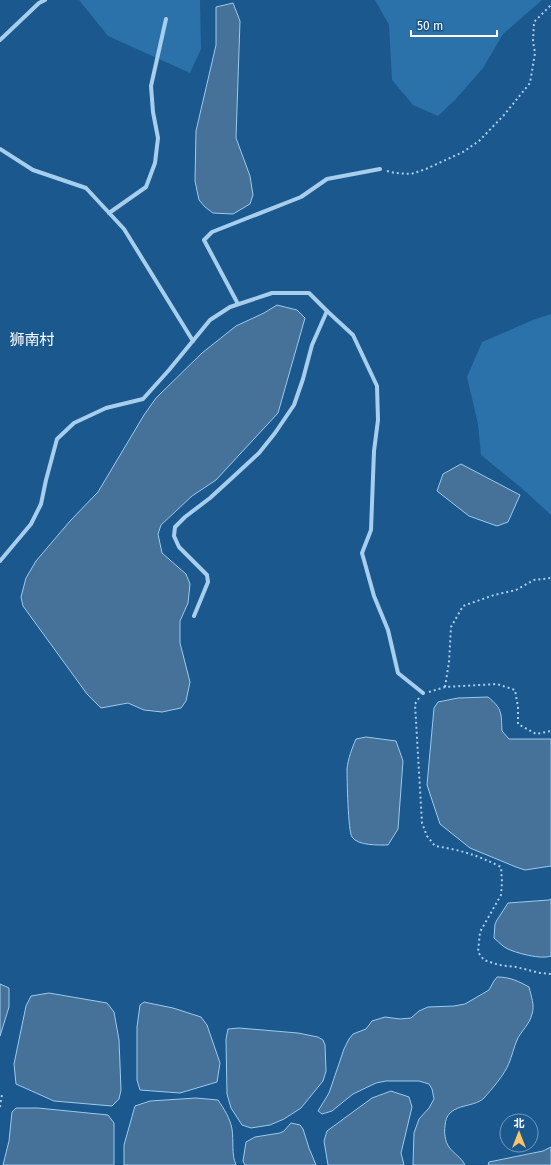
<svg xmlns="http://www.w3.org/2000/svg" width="551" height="1165" font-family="'Fira Sans','Noto Sans SC',sans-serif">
  <rect width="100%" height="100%" fill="#1b588e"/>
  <g fill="#2b71aa">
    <path d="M 79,0 L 200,0 L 201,49 L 190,73 L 108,36 Z"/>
    <path d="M 375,0 L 542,0 L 503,34 L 483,68 L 455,100 L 438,116 L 413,105 L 392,80 L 389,25 Z"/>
    <path d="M 551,314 L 551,515 L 525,491 L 481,455 L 478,424 L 467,377 L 482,342 L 533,320 Z"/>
  </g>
  <g fill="#467198" stroke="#9bcbf0">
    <path d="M 233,3 L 240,21 L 236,138 L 250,176 L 253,195 L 250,204 L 233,214 L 213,213 L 205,207 L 199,200 L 195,181 L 196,131 L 216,45 L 216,7 Z"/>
    <path d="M 277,305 L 297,310 L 305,318 L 278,413 L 216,480 L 192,496 L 161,525 L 158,534 L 162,553 L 186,574 L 190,584 L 188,603 L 180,621 L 180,643 L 190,682 L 186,701 L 181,708 L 162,712 L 144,710 L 128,703 L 101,708 L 87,694 L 23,606 L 21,597 L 26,578 L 36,561 L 70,521 L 98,492 L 144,415 L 156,398 L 202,353 L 236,326 L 264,313 Z"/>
    <path d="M 461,464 L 520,495 L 508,522 L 497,526 L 469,516 L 437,491 L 443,474 Z"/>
    <path d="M 488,697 C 503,709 501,714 502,731 L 509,739 L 551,739 L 551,866 L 525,870 L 516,867 L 470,848 L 440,824 L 427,785 L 434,708 L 438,702 L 458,698 Z"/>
    <path d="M 366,737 L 396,741 L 403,761 L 398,829 L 388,845 C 379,845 358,846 352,837 C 348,832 347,778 347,769 C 348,759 352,748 356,739 Z"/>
    <path d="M 551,899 L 551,956 C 542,960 515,953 506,948 C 502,946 498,941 494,938 L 495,924 L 497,920 L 508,903 L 549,900 Z"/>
    <path d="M 497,977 C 510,977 518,981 529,987 C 531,996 535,1005 532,1014 C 530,1024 521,1031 517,1040 C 514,1047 512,1056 509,1063 C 505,1074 492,1089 484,1098 C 473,1109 446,1102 445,1126 C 444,1132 445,1142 449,1147 C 454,1154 461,1157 465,1165 L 413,1165 L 414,1133 L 419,1119 L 429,1108 L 434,1099 L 432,1089 L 429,1084 L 419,1081 L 386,1081 L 376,1083 L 353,1094 L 332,1111 L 322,1114 L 318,1111 L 329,1093 L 344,1049 L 349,1039 L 353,1034 L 366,1029 L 372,1021 L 385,1017 L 400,1019 L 411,1018 L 419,1011 L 428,1007 L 454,1006 L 465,1004 L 489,990 L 494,981 Z"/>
    <path d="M 0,984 L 9,988 L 9,1007 L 0,1036 Z"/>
    <path d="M 49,993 L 107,1003 L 114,1012 L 119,1040 L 121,1090 L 119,1099 L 112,1106 L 54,1101 L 16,1084 L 14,1064 L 26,1006 L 31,996 Z"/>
    <path d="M 144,1002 L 173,1008 L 201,1017 L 207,1025 L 220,1063 L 217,1082 L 180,1093 L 140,1090 L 137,1080 L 137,1027 L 140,1005 Z"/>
    <path d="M 239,1028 L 298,1033 L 318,1037 L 323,1040 L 325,1045 L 326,1071 L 323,1081 L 301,1108 L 284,1119 L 270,1125 L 251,1128 L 242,1125 L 231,1108 L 227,1094 L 226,1039 L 228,1029 Z"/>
    <path d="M 391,1091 L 409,1097 L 412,1107 L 401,1153 L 404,1165 L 328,1165 L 324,1141 L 327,1131 L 372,1098 Z"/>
    <path d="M 196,1098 L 218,1100 C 224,1109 230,1118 232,1129 C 234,1142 231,1153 236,1165 L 124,1165 L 124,1145 L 135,1106 L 150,1101 Z"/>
    <path d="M 16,1108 L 38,1108 L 108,1115 L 114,1123 L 114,1165 L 3,1165 L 9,1141 L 12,1112 Z"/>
    <path d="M 291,1123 L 300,1125 L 303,1129 L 309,1148 L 316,1165 L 245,1165 L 243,1161 L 246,1142 L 255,1137 L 280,1133 L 284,1131 Z"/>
    <path d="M 551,1147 L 551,1165 L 488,1165 L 489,1162 L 543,1151 Z"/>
  </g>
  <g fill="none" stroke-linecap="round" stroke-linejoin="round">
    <g stroke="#a8ceee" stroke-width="2" stroke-dasharray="2 3" stroke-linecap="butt">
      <path d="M 387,171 L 395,173 L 411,174 L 426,169 L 463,152 L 479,141 L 504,115 L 530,83 L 535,53 L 533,41 L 534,22 L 551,5"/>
      <path d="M 445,687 L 449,662 L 451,627 L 463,606 L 494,595 L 516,590 L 534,580 L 551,578"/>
      <path d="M 429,692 L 445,687 L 497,684 L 515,690 L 518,707 L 518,724 L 536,734 L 551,731"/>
      <path d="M 419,698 L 415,704 L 422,823 L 427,836 L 435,846 C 461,850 477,855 501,867 L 502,882 L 501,895 L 480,932 L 478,952 L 484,960 L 499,965 L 516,967 L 540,973 L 551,974"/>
      <path d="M 0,1107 L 2,1094"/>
    </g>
    <g stroke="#a8ceee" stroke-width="4">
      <path d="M 0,40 L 39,3 L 45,0"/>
      <path d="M 0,149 L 33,170 L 86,188 L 124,229 L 193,341"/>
      <path d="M 109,213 L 146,187 L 155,163 L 158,138 L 153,112 L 151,86 L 166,19"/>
      <path d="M 238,304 L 204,240 L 212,232 L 301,197 L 327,179 L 380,169"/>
      <path d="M 0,561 L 31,524 L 41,504 L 46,480 L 57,439 L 74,423 L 106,408 L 143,399 L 169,370 L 210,320 L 230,307 L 272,293 L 309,293 L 327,311 L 353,335 L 377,386 L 378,420 L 374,451 L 371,530 L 362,553 L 374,596 L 388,630 L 398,673 L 423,693"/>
      <path d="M 194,616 L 208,582 L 207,575 L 179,547 L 174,536 L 175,527 L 185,517 L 210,498 L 233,477 L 259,453 L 275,433 L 294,405 L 303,379 L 312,345 L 327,311"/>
    </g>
  </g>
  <g text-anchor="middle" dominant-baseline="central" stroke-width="4" stroke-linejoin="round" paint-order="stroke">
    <g font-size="15" fill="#fff" stroke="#1b588e">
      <text x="32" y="340">狮南村</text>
    </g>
  </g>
  <g transform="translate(519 1133)"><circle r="19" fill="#1b588e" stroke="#769bbb"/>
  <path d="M0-3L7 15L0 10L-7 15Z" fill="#ffc465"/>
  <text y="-6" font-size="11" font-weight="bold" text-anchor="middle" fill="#ffffff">北</text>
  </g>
  <path d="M411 30v6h86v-6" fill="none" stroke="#ffffff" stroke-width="2"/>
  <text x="417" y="30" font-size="12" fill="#ffffff" stroke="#1b588e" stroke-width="3" paint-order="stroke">50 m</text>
</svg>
